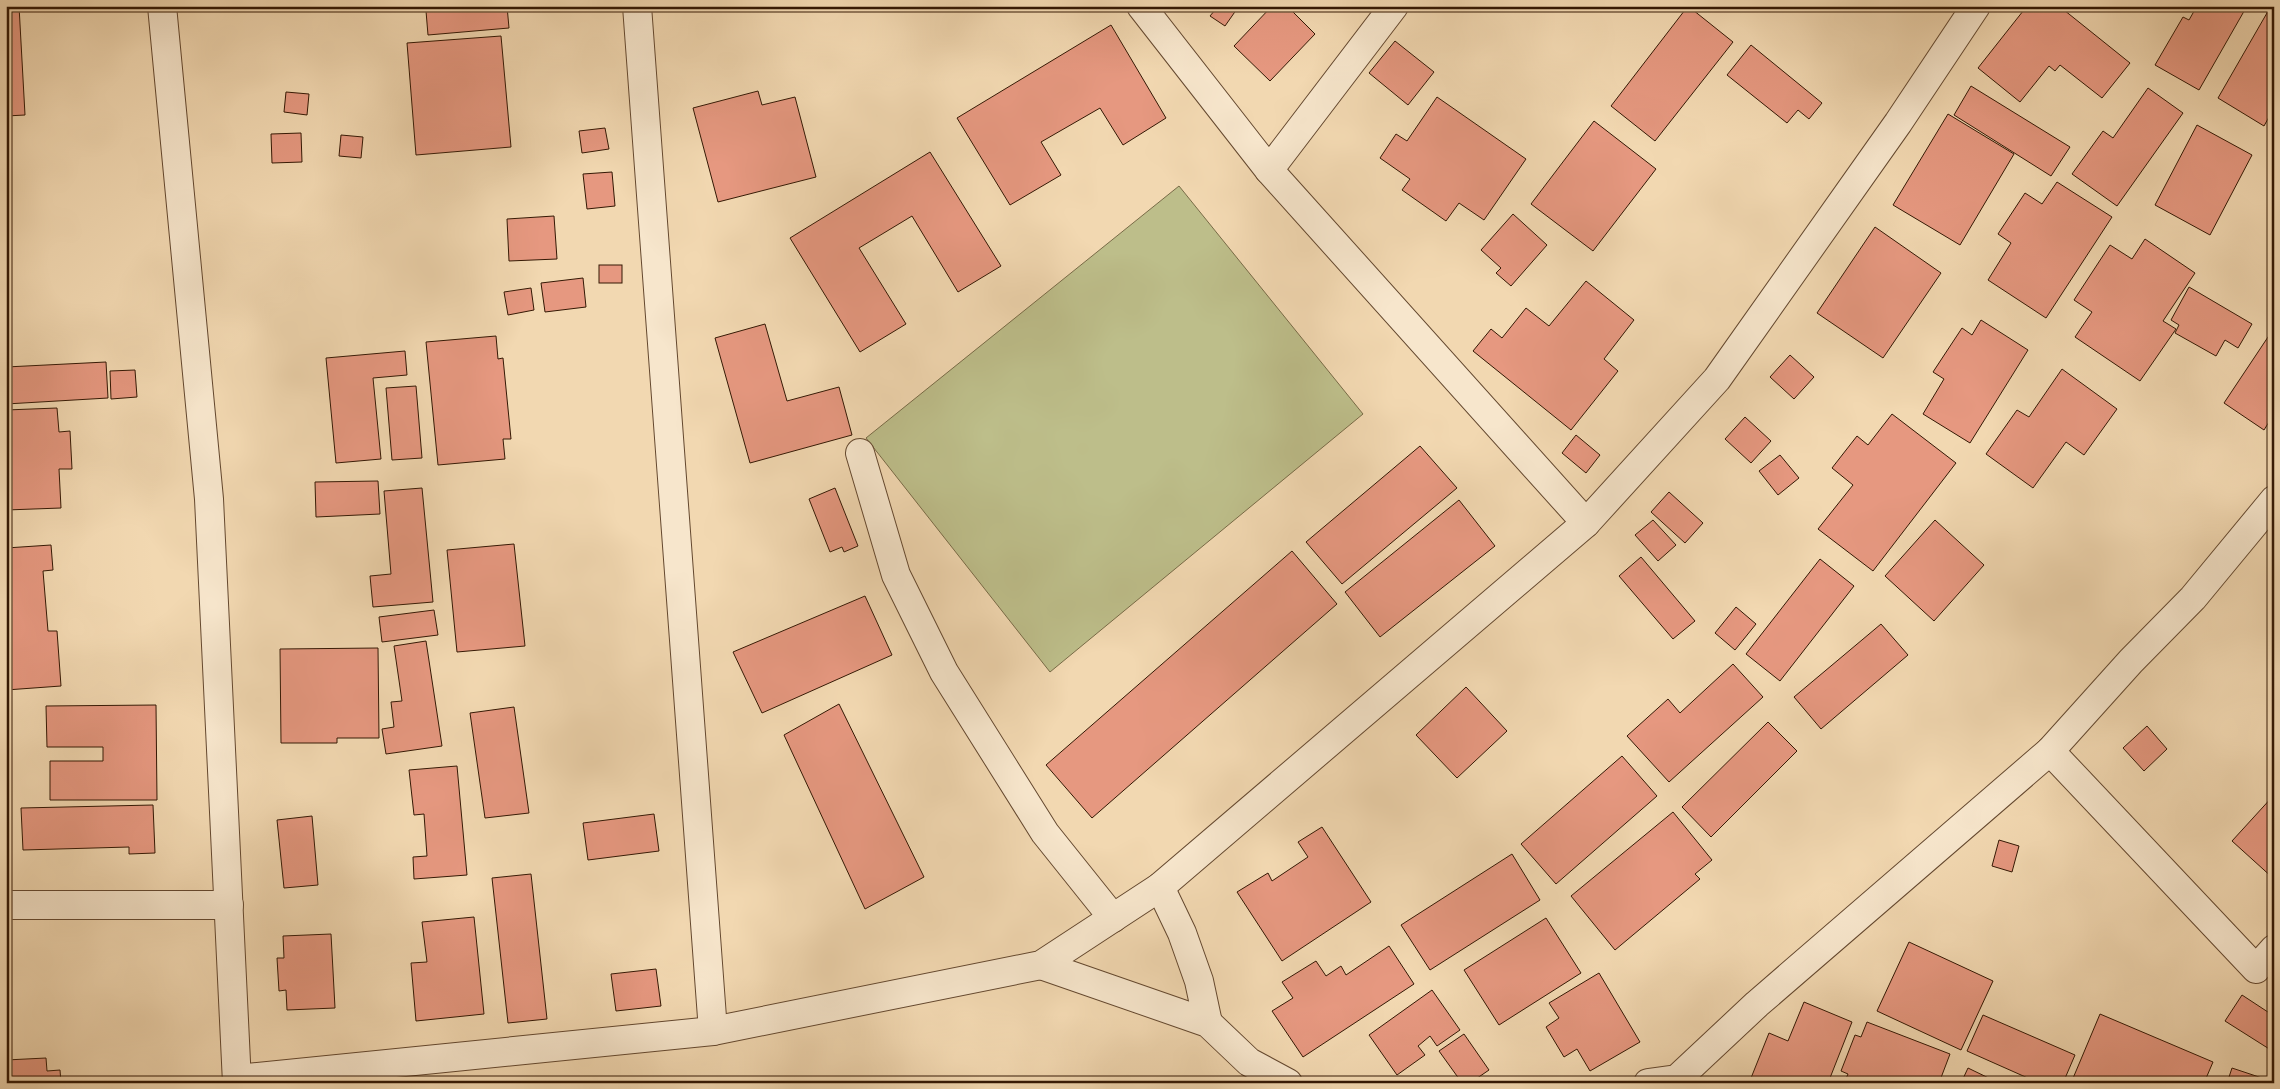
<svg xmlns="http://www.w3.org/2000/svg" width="2280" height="1089" font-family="Cardo,serif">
  <rect width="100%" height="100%" fill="#f2d8b1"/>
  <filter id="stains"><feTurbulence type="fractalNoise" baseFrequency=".004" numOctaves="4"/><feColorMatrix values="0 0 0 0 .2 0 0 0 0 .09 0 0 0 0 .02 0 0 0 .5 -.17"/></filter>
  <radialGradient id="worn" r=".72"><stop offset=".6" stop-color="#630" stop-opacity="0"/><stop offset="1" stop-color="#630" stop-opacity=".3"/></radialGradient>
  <path fill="#bdbe8a" stroke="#786b47" d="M 1179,186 L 1363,414 L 1050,672 L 866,438 Z"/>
  <g fill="#e69880" stroke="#341804">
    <path d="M 6,6 L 19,6 L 25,115 L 6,116 Z"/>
    <path d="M 481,6 L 507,6 L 509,28 L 428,35 L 426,11 Z"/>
    <path d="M 1210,6 L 1239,6 L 1225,26 L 1210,16 L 1215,10 Z"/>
    <path d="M 1272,6 L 1287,6 L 1315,34 L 1270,81 L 1234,46 Z"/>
    <path d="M 1688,6 L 1733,42 L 1655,141 L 1611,106 Z"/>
    <path d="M 2027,6 L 2059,6 L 2130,63 L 2102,98 L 2060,65 L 2055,71 L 2049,66 L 2020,102 L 1978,68 Z"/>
    <path d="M 2197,6 L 2247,6 L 2199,90 L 2155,65 L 2183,17 L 2189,20 Z"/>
    <path d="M 2271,6 L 2274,6 L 2274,108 L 2264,126 L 2218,98 Z"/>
    <path d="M 1111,25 L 1166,118 L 1123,145 L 1100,108 L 1041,142 L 1061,175 L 1010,205 L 957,118 Z"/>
    <path d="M 501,36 L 511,147 L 416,155 L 407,43 Z"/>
    <path d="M 1395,41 L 1434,72 L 1408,105 L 1369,73 Z"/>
    <path d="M 1751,45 L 1822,103 L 1809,119 L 1798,110 L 1787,123 L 1727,75 Z"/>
    <path d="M 1971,86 L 2070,147 L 2051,176 L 1954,115 Z"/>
    <path d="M 2148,88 L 2183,113 L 2117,206 L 2072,174 L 2103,131 L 2113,138 Z"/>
    <path d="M 758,91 L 762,105 L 795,97 L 816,177 L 718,202 L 693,108 Z"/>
    <path d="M 286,92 L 309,94 L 307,115 L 284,112 Z"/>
    <path d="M 1437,97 L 1526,159 L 1484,220 L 1459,203 L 1446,221 L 1402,190 L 1410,179 L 1380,158 L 1396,134 L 1407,141 Z"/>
    <path d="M 1948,114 L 2014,154 L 1960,245 L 1893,205 Z"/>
    <path d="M 1594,121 L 1656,169 L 1593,251 L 1531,204 Z"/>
    <path d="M 2197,125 L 2252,155 L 2210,235 L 2155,205 Z"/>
    <path d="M 605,128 L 609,149 L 582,153 L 579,131 Z"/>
    <path d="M 301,133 L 302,162 L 272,163 L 271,134 Z"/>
    <path d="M 341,135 L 363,137 L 361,158 L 339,156 Z"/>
    <path d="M 930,152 L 1001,266 L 958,292 L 912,216 L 859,248 L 906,324 L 860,352 L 790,238 Z"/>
    <path d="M 612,172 L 615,206 L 587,209 L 583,174 Z"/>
    <path d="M 2057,182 L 2112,217 L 2046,318 L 1988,280 L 2011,243 L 1998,234 L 2025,193 L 2042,204 Z"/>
    <path d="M 1513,214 L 1547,245 L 1511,286 L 1496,273 L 1501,268 L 1481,250 Z"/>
    <path d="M 554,216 L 557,259 L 509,261 L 507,219 Z"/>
    <path d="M 1875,227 L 1941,273 L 1883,358 L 1817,313 Z"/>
    <path d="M 2145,239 L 2195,273 L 2163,321 L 2176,329 L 2140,381 L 2075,337 L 2092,312 L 2074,300 L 2110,245 L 2132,259 Z"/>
    <rect x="599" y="265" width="23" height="18"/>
    <path d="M 583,278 L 586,307 L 545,312 L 541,283 Z"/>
    <path d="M 1586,281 L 1634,320 L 1604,359 L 1618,371 L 1571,430 L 1473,351 L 1491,329 L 1502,338 L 1526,308 L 1549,326 Z"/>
    <path d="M 2189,287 L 2252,324 L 2238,348 L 2225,340 L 2216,356 L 2175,333 L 2179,325 L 2171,320 Z"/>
    <path d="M 531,288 L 534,310 L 508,315 L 504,292 Z"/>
    <path d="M 1981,320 L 2028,350 L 1970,443 L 1923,414 L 1944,379 L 1933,372 L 1962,328 L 1972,335 Z"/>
    <path d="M 765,324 L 787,401 L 839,387 L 852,435 L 750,463 L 715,338 Z"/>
    <path d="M 2270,334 L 2274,337 L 2274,414 L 2264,430 L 2224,403 Z"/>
    <path d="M 496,336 L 498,359 L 503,358 L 511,439 L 503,439 L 505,459 L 438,465 L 426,342 Z"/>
    <path d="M 405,351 L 407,375 L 373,378 L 381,459 L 336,463 L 326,358 Z"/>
    <path d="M 1790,355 L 1814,377 L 1794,399 L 1770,377 Z"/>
    <path d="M 106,362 L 108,398 L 6,404 L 6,367 Z"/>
    <path d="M 2062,369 L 2117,409 L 2084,455 L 2066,442 L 2033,488 L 1986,454 L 2017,410 L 2029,417 Z"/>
    <path d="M 135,370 L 137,397 L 111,399 L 110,371 Z"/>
    <path d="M 416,386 L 422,458 L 392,460 L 386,388 Z"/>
    <path d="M 57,408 L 59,432 L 70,431 L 72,469 L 59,469 L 61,508 L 6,510 L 6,410 Z"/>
    <path d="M 1892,414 L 1956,463 L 1873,571 L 1818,529 L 1853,485 L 1832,468 L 1857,436 L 1868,445 Z"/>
    <path d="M 1745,417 L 1771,441 L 1751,463 L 1725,439 Z"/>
    <path d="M 1576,435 L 1600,455 L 1586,473 L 1562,453 Z"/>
    <path d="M 1420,446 L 1457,488 L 1342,584 L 1306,542 Z"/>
    <path d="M 1780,455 L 1799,478 L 1778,495 L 1759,471 Z"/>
    <path d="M 378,481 L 380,514 L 316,517 L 315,482 Z"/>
    <path d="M 422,488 L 433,602 L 373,607 L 370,576 L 391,574 L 384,491 Z"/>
    <path d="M 835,488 L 858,546 L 844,552 L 842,547 L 830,552 L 809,499 Z"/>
    <path d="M 1669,492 L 1703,523 L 1685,543 L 1651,512 Z"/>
    <path d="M 1459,500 L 1495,546 L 1380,637 L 1345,592 Z"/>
    <path d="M 1653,520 L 1676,545 L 1658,561 L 1635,535 Z"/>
    <path d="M 1935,520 L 1984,565 L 1934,621 L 1885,576 Z"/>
    <path d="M 514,544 L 525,646 L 457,652 L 447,550 Z"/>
    <path d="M 51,545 L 53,570 L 43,571 L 48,631 L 57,631 L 61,686 L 6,690 L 6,548 Z"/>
    <path d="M 1292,551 L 1337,604 L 1092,818 L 1046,765 Z"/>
    <path d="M 1641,557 L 1695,621 L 1673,639 L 1619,576 Z"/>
    <path d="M 1820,559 L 1854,586 L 1780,681 L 1746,654 Z"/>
    <path d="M 865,596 L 892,655 L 762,713 L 733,652 Z"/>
    <path d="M 1736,607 L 1756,624 L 1735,650 L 1715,633 Z"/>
    <path d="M 434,610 L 438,635 L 382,642 L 379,617 Z"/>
    <path d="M 1881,624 L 1908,655 L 1821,729 L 1794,697 Z"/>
    <path d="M 426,641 L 442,746 L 386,754 L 382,729 L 394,727 L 391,702 L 402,701 L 394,646 Z"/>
    <path d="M 378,648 L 379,738 L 337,738 L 337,743 L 281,743 L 280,649 Z"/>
    <path d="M 1733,664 L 1763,697 L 1669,782 L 1627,736 L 1668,699 L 1680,713 Z"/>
    <path d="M 1466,687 L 1507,731 L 1457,778 L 1416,735 Z"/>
    <path d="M 839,704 L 924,877 L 865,909 L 784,735 Z"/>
    <path d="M 156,705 L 157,800 L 50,800 L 50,761 L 103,761 L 103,747 L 47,747 L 46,706 Z"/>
    <path d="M 514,707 L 529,813 L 485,818 L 470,713 Z"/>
    <path d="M 1768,722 L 1797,751 L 1711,837 L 1682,807 Z"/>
    <path d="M 2147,726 L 2167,749 L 2144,771 L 2123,748 Z"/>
    <path d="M 1622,756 L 1657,796 L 1556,884 L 1521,844 Z"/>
    <path d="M 457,766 L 467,875 L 414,879 L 413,857 L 427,856 L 424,814 L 414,815 L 409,770 Z"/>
    <path d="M 2274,795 L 2274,879 L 2232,841 Z"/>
    <path d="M 153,805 L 155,853 L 129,854 L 129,847 L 23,850 L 21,808 Z"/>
    <path d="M 1673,812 L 1712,860 L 1695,874 L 1700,879 L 1615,950 L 1571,896 Z"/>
    <path d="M 654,814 L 659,851 L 588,860 L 583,823 Z"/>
    <path d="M 312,816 L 318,885 L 284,888 L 277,820 Z"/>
    <path d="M 1322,827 L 1371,902 L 1282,961 L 1237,892 L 1268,873 L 1272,881 L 1308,857 L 1298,842 Z"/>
    <path d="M 1999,840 L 2019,846 L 2012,872 L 1992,866 Z"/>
    <path d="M 1512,854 L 1540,900 L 1430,970 L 1401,925 Z"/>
    <path d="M 531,874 L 547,1019 L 508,1023 L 492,878 Z"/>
    <path d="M 474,917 L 484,1014 L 416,1021 L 411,963 L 427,962 L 422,922 Z"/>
    <path d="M 1546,918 L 1581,973 L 1499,1025 L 1464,970 Z"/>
    <path d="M 331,934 L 335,1008 L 287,1010 L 286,990 L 279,991 L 277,958 L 284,958 L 283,936 Z"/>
    <path d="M 1909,942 L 1993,981 L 1961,1050 L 1877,1011 Z"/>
    <path d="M 1389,946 L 1414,984 L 1303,1057 L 1272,1011 L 1293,998 L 1282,982 L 1316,961 L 1326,976 L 1341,966 L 1346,975 Z"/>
    <path d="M 656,969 L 661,1006 L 616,1011 L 611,974 Z"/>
    <path d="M 1599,973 L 1640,1042 L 1590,1071 L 1577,1049 L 1564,1057 L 1546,1027 L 1559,1018 L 1549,1003 Z"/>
    <path d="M 1432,990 L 1460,1030 L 1437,1046 L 1430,1036 L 1418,1046 L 1425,1055 L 1397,1075 L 1369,1035 Z"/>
    <path d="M 2242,995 L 2274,1016 L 2274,1052 L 2225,1021 Z"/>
    <path d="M 1804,1002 L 1852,1022 L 1828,1083 L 1749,1083 L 1769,1033 L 1788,1041 Z"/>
    <path d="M 2100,1014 L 2213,1062 L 2204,1083 L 2071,1083 Z"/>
    <path d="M 1983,1015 L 2075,1055 L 2063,1083 L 2039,1083 L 1967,1051 Z"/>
    <path d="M 1867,1022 L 1950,1054 L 1939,1083 L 1844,1083 L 1848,1074 L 1841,1071 L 1855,1035 L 1861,1037 Z"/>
    <path d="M 1464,1034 L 1489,1070 L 1470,1083 L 1462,1083 L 1439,1051 Z"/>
    <path d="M 46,1058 L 47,1071 L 60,1070 L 61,1083 L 6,1083 L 6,1060 Z"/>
    <path d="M 1968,1068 L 1999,1083 L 1961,1083 Z"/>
    <path d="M 2232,1068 L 2274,1082 L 2274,1083 L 2227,1083 Z"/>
  </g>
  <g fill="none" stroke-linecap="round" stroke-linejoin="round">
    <defs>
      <g id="minor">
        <path d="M 162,6 L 209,499 L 237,1083"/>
        <path d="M 637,6 L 713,1031"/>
        <path d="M 1141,6 L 1269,170 L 1586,523"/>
        <path d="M 1269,170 L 1394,6"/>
        <path d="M 860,453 L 896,575 L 944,672 L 1045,833 L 1113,918"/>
        <path d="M 2050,751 L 2256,969 L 2274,949"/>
        <path d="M 1160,887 L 1182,933 L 1199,981 L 1208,1023"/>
        <path d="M 6,905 L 229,905"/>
        <path d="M 1041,965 L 1208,1023 L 1249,1062 L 1288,1083"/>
        <path d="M 237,1079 L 713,1031 L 1041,965 L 1160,887 L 1586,523 L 1717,379 L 1898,123 L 1976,6"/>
        <path d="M 1648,1083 L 1677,1079 L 1757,1004 L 2050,751 L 2131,661 L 2193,598 L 2274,500"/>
      </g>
    </defs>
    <use href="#minor" stroke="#64482f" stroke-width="30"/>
    <use href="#minor" stroke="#f7e6cc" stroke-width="28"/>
  </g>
  <rect width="2280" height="1089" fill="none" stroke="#f2d8b1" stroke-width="25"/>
  <rect x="8" y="8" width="2265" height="1074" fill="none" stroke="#341804" stroke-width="2.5"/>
  <rect x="12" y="12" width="2255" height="1064" fill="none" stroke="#341804"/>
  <rect width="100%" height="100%" filter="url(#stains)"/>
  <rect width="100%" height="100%" fill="url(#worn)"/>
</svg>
